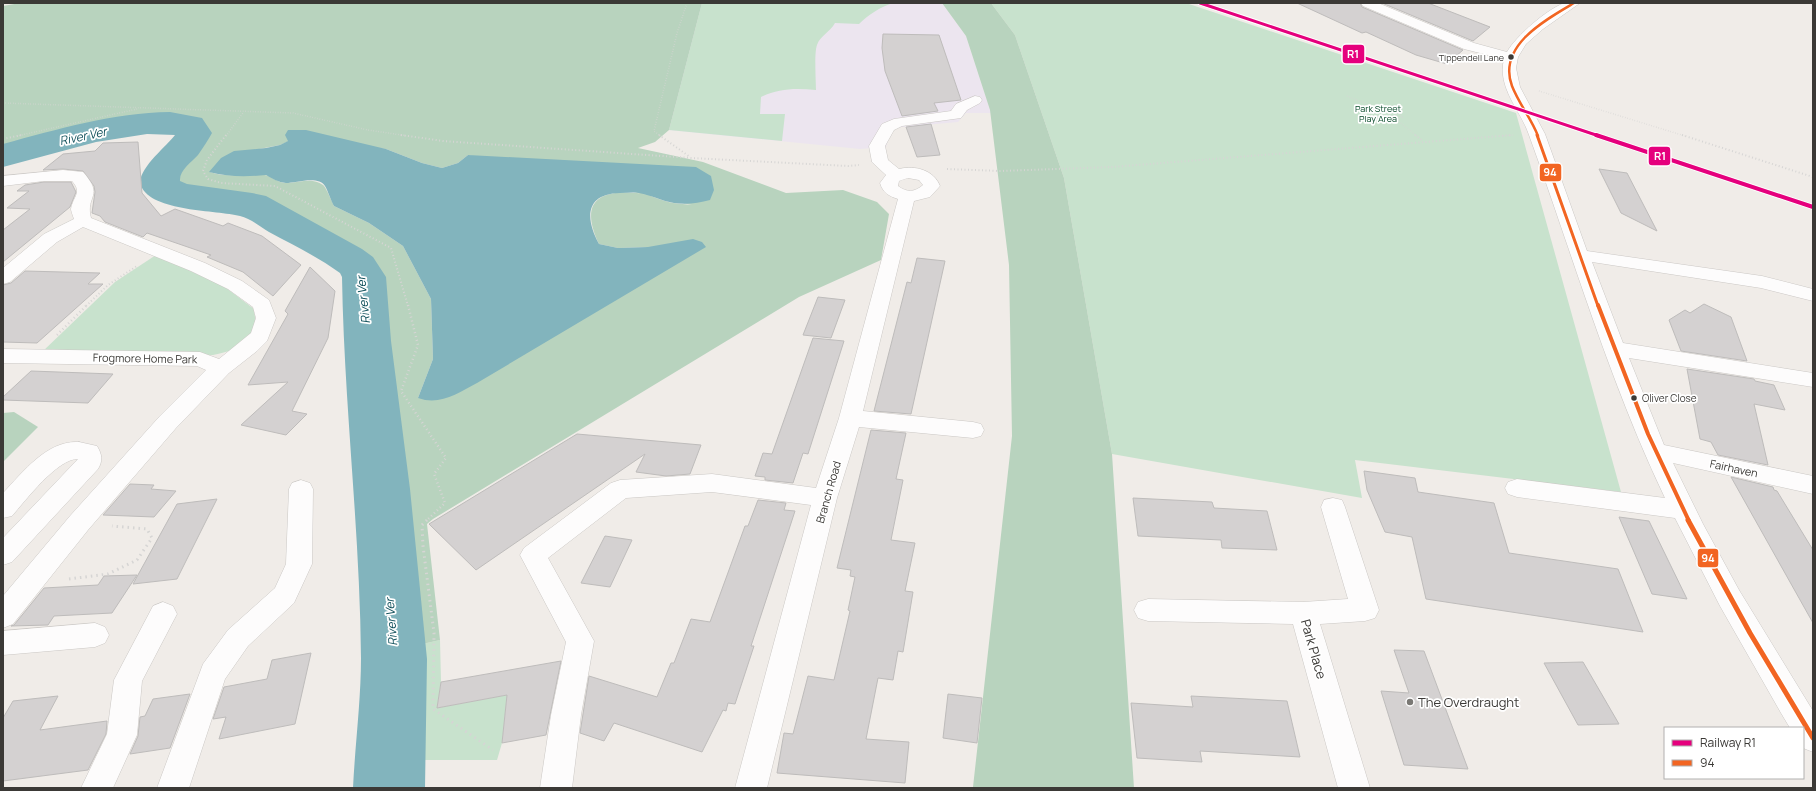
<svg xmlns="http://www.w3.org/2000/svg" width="1816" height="791" font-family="Manrope,sans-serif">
  <rect width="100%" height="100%" fill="#f0ece8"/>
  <path fill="#ece5ef" d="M 702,3 L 942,3 L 966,36 L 991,113 L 966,113 L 958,122 L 892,128 L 886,147 L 860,149 L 669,130 Z"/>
  <g fill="#c8e2cd">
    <path d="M 702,3 L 893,3 C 880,7 868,15 859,24 L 835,23 C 830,32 820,36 817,45 C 814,53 816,81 816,90 C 796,88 779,88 761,97 L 760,114 L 785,114 L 782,141 L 669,130 Z"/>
    <path d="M 991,3 L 1186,3 L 1516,113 L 1621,492 L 1355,460 L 1362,498 L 1112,454 L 1064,178 L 1015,35 Z"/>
    <path d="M 156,255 L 225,287 L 254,309 L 256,325 C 242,348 239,349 213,355 L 41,353 L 115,282 Z"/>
    <path d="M 440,640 L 441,682 L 437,708 L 507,695 L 502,743 L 497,760 L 400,760 L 405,648 Z"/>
  </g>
  <g fill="#b8d3be" fill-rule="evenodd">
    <path d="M 20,3 L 702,3 L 669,130 L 655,142 L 638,148 L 703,162 L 786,193 L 843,190 L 877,202 L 889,214 L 881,260 L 799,297 L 433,519 L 427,524 L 440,640 L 405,648 L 402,532 L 374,265 L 367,258 L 348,252 L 279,213 L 247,200 L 173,187 L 166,181 L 173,164 L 197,145 L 207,133 C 206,128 205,123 200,121 C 185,115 166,118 151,120 C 101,126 52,139 3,153 L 3,6 ZM 289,141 L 386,149 L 422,163 L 442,168 L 458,163 L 468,155 L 692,205 C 686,204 679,204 673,203 C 661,201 650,194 637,193 C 596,189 580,204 599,244 L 618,248 L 648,247 L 418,398 L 433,359 L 431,299 L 403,246 L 369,223 L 334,206 C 332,202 326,187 323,185 C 312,177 300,183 287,183 C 277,183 272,176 265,175 C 246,172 228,179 210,172 L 234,152 L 249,151 L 280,145 Z"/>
    <path d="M 942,3 L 991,3 L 1015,35 L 1064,178 L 1112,454 L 1134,788 L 973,787 L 1012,436 L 1009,265 L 990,110 L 966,36 Z"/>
    <path d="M 14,412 L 38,427 L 3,462 L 3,413 Z"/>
  </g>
  <path fill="#82b4bd" d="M 288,130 L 306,130 L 386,149 L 422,163 L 442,168 L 458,163 L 468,155 L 696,167 L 711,176 L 714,190 L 710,200 C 698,203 687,205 674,203 C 662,201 651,195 639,193 C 633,192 626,193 620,193 C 585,194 585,218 599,244 L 618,248 L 648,247 L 693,239 L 702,242 L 706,247 L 477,383 C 458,393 440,406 418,398 L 433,359 L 431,299 L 403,246 L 369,223 L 334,206 C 331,201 328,191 325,186 C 319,175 295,183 286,183 C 278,182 273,179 266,175 C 246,177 229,177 209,172 L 221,158 L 234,151 L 266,148 L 280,145 L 288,141 L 285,135 Z"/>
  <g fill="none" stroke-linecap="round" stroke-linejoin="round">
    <path fill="#82b4bd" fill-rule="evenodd" d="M 170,112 L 202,118 L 212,133 C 208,140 203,148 198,155 C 192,162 179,170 180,181 L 187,184 L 252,193 L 266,196 L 362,249 L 373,257 L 386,277 L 391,341 L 410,489 L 427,659 L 425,788 L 353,788 C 355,746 361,700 361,658 C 360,531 344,404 342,277 L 340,273 C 318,257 293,245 269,232 C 260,227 250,218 240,216 C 217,210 152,212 141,186 C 135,171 167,146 175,135 L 147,134 L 96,142 L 3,167 L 3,144 C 58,129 113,113 170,112 Z"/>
  </g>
  <g fill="#d4d1d1" stroke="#bebcbb">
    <path d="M 1297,3 L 1360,3 L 1362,7 L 1463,50 L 1447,64 L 1416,55 L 1366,32 L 1362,33 Z"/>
    <path d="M 1382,3 L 1428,3 L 1490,27 L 1473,41 Z"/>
    <path d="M 883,34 L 939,35 L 961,100 L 934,103 L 938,111 L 902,116 L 885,71 L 882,48 Z"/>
    <path d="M 931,124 L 940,155 L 917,157 L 906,127 Z"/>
    <path d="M 138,142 L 142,193 L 161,216 L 175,209 L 223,226 L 228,223 L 262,236 L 301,265 L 273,296 L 243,272 L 207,257 L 211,255 L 147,233 L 143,237 L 105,222 L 100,216 L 92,213 L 95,192 L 94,186 L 83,171 L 63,169 L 43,170 L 63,154 L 95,151 L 103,143 Z"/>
    <path d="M 1599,169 L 1627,173 L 1657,231 L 1621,213 Z"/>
    <path d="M 44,182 L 71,182 L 76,192 L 70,207 L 3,262 L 3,230 L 30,209 L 7,208 L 29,191 L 17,191 L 25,185 Z"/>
    <path d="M 917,258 L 945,261 L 911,414 L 874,411 L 907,282 L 911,283 Z"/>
    <path d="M 310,267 L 335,291 L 328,338 L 292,411 L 307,414 L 286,435 L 241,425 L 288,382 L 248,385 L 288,314 L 285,311 Z"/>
    <path d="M 25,271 L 100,273 L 88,284 L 103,284 L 37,343 L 3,342 L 3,285 L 11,283 Z"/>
    <path d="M 818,297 L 845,300 L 831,338 L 803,335 Z"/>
    <path d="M 1704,304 L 1731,317 L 1747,361 L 1681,351 L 1669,320 L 1685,310 L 1690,313 Z"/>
    <path d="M 813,338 L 844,341 L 808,454 L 803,453 L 793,483 L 765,480 L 765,477 L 755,476 L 763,453 L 772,454 Z"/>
    <path d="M 1687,369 L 1754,379 L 1755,381 L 1774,385 L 1785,410 L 1754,404 L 1768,465 L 1718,455 L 1711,442 L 1700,439 Z"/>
    <path d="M 31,371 L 113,374 L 88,403 L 3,400 L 3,397 Z"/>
    <path d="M 871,430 L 906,433 L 896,479 L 903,480 L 891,540 L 915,543 L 905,591 L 913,592 L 903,652 L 898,651 L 893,680 L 878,678 L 866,739 L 909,742 L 905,783 L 777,773 L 784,733 L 793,734 L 808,676 L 834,680 L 850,611 L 848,610 L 855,577 L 850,576 L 851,570 L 837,568 Z"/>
    <path d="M 577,434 L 701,445 L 690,474 L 666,476 L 636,472 L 645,454 L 476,570 L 429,524 Z"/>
    <path d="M 1364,471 L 1415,478 L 1418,492 L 1494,503 L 1509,553 L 1618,569 L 1643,632 L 1426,599 L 1412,537 L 1385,532 L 1367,490 Z"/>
    <path d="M 1731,477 L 1773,487 L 1774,490 L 1777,491 L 1813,550 L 1813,623 Z"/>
    <path d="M 130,484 L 154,485 L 151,489 L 176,491 L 154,517 L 103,515 Z"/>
    <path d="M 1133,498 L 1212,502 L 1214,508 L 1267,511 L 1277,550 L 1222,548 L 1221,540 L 1138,536 Z"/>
    <path d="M 217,499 L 177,579 L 133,584 L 177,504 Z"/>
    <path d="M 758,500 L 786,503 L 784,510 L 795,511 L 751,646 L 754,646 L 735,704 L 728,703 L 726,711 L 723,710 L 702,752 L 614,723 L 604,741 L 580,733 L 589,676 L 657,697 L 671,663 L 674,663 L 691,619 L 710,622 L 745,526 L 748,526 Z"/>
    <path d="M 1619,517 L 1649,521 L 1687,599 L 1652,594 Z"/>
    <path d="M 605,536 L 632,540 L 610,587 L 581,583 Z"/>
    <path d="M 137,575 L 112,613 L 54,616 L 48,625 L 11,626 L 14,625 L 44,588 L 98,585 L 104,576 Z"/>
    <path d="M 1394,650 L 1424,651 L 1468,769 L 1404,765 L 1381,691 L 1409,693 Z"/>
    <path d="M 311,653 L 295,724 L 219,739 L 226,717 L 213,719 L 224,687 L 267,679 L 272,660 Z"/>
    <path d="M 561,661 L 546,735 L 502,743 L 507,695 L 437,708 L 441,682 Z"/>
    <path d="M 1583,662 L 1619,724 L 1578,725 L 1544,663 Z"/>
    <path d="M 190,694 L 170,748 L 130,754 L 138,736 L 140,717 L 145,716 L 153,699 Z"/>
    <path d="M 948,694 L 982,698 L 977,743 L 943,738 Z"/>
    <path d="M 58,696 L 40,730 L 107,721 L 106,734 L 88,770 L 3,781 L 3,718 L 13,701 Z"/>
    <path d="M 1191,696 L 1287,701 L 1300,757 L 1200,751 L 1202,762 L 1137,758 L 1131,703 L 1193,707 Z"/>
  </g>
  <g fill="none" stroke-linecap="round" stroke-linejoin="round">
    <defs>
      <g id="minor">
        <path d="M 1361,3 L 1378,3 L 1474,43 L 1507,52 C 1515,37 1548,8 1565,3 C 1569,2 1576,3 1580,3 L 1543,29 L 1526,44 L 1518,57 L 1516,68 L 1520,87 L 1545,134 L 1587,251 L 1762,276 L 1813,289 L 1813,301 L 1761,288 L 1592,262 L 1623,343 L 1813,373 L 1813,387 L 1629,358 L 1664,445 L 1813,476 L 1813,494 L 1673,463 L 1703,524 L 1739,590 L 1813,711 L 1813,752 L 1803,748 L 1803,728 L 1790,728 L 1781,713 L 1720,606 L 1675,518 L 1517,497 L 1508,494 L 1505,488 L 1508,482 L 1517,479 L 1665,498 C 1609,381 1573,256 1529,135 C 1520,109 1497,88 1504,59 L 1464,49 L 1363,6 Z"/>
        <path d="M 975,96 L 980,97 L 982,100 L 980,103 L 967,110 L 961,118 L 902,126 L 894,130 L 885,146 L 888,160 L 899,169 C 915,165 934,170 940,186 L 930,197 L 914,201 L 863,411 L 973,422 L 981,424 L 984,430 L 981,436 L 973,438 L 859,427 L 837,498 L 767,788 L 735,788 L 811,505 L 712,492 L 626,498 L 548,558 L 594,641 L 581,715 L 572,788 L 540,788 L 551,715 L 566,642 L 520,555 L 524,548 L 611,483 L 620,480 L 712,474 L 816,488 L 839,418 L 898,199 C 889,196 883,193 880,183 L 886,175 L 872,162 L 869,146 L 882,124 L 894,119 L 951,111 L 956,104 ZM 908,178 L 919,180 L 923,185 C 915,192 907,193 898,186 L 899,181 Z"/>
        <path d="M 63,170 L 83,172 C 105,197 85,195 91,218 L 205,263 L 242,281 L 269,300 L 276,318 L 267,341 L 257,351 L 229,373 L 176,428 L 88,530 L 13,624 L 3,628 L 3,596 L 70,516 L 160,416 L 206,370 L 197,366 L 3,363 L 3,349 L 200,352 L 219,359 L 251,333 L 256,318 L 253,307 L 228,289 L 191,271 L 83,227 L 57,242 L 10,282 L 3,284 L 3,268 L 44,234 L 74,219 C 73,216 71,211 71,209 C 73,196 83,193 72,181 L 44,181 L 3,186 L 3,176 Z"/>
        <path d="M 79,442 L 97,446 C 102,454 103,461 98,469 L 12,562 L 3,565 L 3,538 L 78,459 C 58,458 25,501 12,516 L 3,518 L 3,493 C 23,472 47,440 79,442 Z"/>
        <path d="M 301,480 L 310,483 L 313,489 L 312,564 L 294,603 L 248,646 L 225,679 L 189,788 L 157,788 L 203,664 L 228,630 L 275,588 L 286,564 L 289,489 L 292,483 Z"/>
        <path d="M 1333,498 L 1342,500 L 1345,507 L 1379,610 L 1375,618 L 1365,621 L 1320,624 L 1370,788 L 1338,788 L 1293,624 L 1148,621 L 1138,618 L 1134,610 L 1138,602 L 1148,599 L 1303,602 L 1348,599 L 1321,507 L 1324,500 Z"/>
        <path d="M 163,602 L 173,606 L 177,614 L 142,681 L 137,735 L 113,788 L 81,788 L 107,734 L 114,680 L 153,606 Z"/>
        <path d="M 95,623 L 105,627 L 109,635 L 105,643 L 95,647 L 3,655 L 3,631 Z"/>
      </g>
    </defs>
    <use href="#minor" stroke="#cbc8c5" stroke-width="1"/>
    <g stroke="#d6d5d4" stroke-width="1.5" stroke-dasharray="0.5 2" stroke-linecap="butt">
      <path d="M 1539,91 L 1685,136"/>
      <path d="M 1347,96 L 1382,110"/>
      <path d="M 3,103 L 293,113 L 368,130 L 408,136"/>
      <path d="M 1382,110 L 1398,112 L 1402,117 C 1394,122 1387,119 1380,114 Z"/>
      <path d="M 1397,120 L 1417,136"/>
      <path d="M 17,136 L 137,109"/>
      <path d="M 226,136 L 243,113"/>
      <path d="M 661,136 L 654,131 L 677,33 L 687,3"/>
      <path d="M 1503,136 L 1513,135"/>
    </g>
    <g stroke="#d6d5d4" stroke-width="2" stroke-dasharray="1 2.5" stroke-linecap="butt">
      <path d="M 226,135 L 207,160 L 203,171 L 208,179 L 221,183 L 275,186 L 391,248 L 408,306"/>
      <path d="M 401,135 L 443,141 L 691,158 L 848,166 L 859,165"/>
      <path d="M 659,135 L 690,157"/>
      <path d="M 1415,135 L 1423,141"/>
      <path d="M 1682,135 L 1813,177"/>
      <path d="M 3,139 L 22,135"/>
      <path d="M 947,169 L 1000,171 L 1112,167 L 1513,135"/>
      <path d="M 86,306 L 108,285 L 137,266"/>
    </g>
    <g stroke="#d6d5d4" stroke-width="2.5" stroke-dasharray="1 3" stroke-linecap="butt">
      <path d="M 408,305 L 418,345 L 401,391 L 446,458 L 434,474 L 445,503 L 426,521"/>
      <path d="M 57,335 L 87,305"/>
    </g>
    <g stroke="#d6d5d4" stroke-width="3" stroke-dasharray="1.5 4" stroke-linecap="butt">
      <path d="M 427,520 L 422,525 L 423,546 L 434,633 L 433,709 L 493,750"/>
      <path d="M 69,579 L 108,574 L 137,560 L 152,538 L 147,529 L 112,526"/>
    </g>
    <use href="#minor" fill="#fdfcfc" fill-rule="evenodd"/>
    <defs>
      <path id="bus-1-far3" d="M 1538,136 C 1531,118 1519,104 1512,86 C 1497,46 1545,20 1574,3"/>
      <path id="bus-1-far2" d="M 1537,135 L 1598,306"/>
      <path id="bus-1-far1" d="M 1598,305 L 1648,434 L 1689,521"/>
      <path id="bus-1" d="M 1688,520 L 1750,633 L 1813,738"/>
    </defs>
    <use href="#bus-1-far3" stroke="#fff" stroke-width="4.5"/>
    <use href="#bus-1-far2" stroke="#fff" stroke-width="5.5"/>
    <use href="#bus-1-far1" stroke="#fff" stroke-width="7"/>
    <use href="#bus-1" stroke="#fff" stroke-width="8"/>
    <use href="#bus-1-far3" stroke="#f26522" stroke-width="2.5"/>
    <use href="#bus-1-far2" stroke="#f26522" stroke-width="3"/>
    <use href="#bus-1-far1" stroke="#f26522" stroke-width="4"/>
    <use href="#bus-1" stroke="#f26522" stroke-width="5"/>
    <defs>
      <path id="rail-1-far1" d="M 1200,3 L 1599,136"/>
      <path id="rail-1" d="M 1596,135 L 1813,207"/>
    </defs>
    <use href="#rail-1-far1" stroke="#fff" stroke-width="5"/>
    <use href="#rail-1" stroke="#fff" stroke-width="6"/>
    <use href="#rail-1-far1" stroke="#e5007d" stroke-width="3"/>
    <use href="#rail-1" stroke="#e5007d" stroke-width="4"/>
  </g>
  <g fill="#3b3936" stroke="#fff" stroke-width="1.5">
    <circle cx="1511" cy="57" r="3.5"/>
    <circle cx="1634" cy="398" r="3.5"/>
  </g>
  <circle fill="#7a7874" stroke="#fff" stroke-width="1.5" cx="1410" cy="702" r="4"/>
  <g text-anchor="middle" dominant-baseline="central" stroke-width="3.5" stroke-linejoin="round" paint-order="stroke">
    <g font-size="9" fill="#3b3936" stroke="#fff" text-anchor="end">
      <text x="1504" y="57">Tippendell Lane</text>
    </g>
    <g font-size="9" fill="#054827" stroke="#fff">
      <text x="1378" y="108">Park Street<tspan x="1378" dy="10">Play Area</tspan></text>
    </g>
    <g font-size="10" fill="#3b3936" stroke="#fff" text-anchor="start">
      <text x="1642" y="398">Oliver Close</text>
    </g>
    <g font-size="11" fill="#3b3936" stroke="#fff">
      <text transform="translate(145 358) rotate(1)">Frogmore Home Park</text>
      <text transform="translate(1734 468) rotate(12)">Fairhaven</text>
      <text transform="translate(828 492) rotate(-74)">Branch Road</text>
    </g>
    <g font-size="12" font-style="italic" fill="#10505b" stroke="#fff">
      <text transform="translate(83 136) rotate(-12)">River Ver</text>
      <text transform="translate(363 300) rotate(-96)">River Ver</text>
      <text transform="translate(391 622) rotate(-94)">River Ver</text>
    </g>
    <g font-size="13" fill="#3b3936" stroke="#fff">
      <text transform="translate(1314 649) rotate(74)">Park Place</text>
    </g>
    <g font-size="13" fill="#3b3936" stroke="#fff" text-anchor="start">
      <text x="1418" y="702">The Overdraught</text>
    </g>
  </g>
  <g stroke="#fff" stroke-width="1.5">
    <rect x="1342" y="44" width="23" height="20" rx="4" fill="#e5007d"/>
    <rect x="1648" y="146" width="23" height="20" rx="4" fill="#e5007d"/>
    <rect x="1539" y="163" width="23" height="19" rx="4" fill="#f26522"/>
    <rect x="1697" y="548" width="22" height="20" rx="4" fill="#f26522"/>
  </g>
  <g font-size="11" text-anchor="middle" font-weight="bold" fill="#fff">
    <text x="1353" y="58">R1</text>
    <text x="1660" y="160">R1</text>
    <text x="1550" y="176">94</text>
    <text x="1708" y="562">94</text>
  </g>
  <rect width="1816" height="791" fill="none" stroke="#3b3936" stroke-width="8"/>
  <rect x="1664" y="727" width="140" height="52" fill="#ffffff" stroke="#b1b0af"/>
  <rect x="1672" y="740" width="20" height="6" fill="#e5007d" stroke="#b1b0af"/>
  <text x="1700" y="747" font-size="12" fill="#3b3936">Railway R1</text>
  <rect x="1672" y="760" width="20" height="6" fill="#f26522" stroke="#b1b0af"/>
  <text x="1700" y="767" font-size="12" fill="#3b3936">94</text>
</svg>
